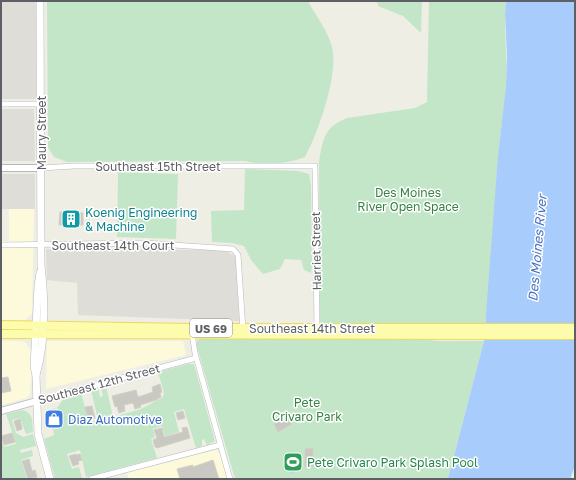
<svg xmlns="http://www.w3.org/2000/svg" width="576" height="480" font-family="'Golos Text',sans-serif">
  <rect width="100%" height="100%" fill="#efeee5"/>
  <g fill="#fdfadc">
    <path d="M 9,209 L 34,209 L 32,314 L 25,320 L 1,321 L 1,241 L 9,241 Z"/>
    <path d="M 1,341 L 21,341 L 26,343 L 31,351 L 32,360 L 30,395 L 27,398 L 1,405 Z"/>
    <path d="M 47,341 L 183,341 L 186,355 L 46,389 Z"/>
    <path d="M 216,450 L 220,454 L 227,479 L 129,479 L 127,473 Z"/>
  </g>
  <g fill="#deddd7">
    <rect x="1" y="1" width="35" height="98"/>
    <path d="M 1,109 L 34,109 L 35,161 L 1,161 Z"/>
    <rect x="1" y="174" width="34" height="35"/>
    <path d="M 46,249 L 218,250 L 228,252 L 236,257 L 239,321 L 78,315 L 77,283 L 47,280 Z"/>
  </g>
  <g fill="#c2e6c7">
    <path d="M 47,1 L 308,1 C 316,16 328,31 332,47 C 339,74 318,133 305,157 C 287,164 264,166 245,161 L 67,162 L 54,157 L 48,147 Z"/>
    <path d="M 377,1 L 422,1 L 421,33 L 403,16 L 378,6 Z"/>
    <path d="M 429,1 L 506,1 C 503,29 508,57 506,86 C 504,110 500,134 498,158 C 494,213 493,269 485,324 L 320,323 L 319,162 C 323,139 324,127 347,118 L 415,108 L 427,102 Z"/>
    <path d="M 245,169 L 298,171 L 309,174 L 311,187 L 312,266 L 311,273 L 304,270 L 301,260 L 285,259 L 280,269 L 263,274 L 251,260 L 244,246 L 232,243 L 212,242 L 211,211 L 244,210 Z"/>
    <path d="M 118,172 L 178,174 L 176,239 L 117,237 Z"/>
    <path d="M 202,338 L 421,338 L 436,341 L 484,341 L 448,479 L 235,479 L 197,347 L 197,341 Z"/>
    <path d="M 188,364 L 194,364 L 215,441 L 207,445 L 204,439 L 202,440 L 202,446 L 196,448 L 184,409 L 174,412 L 179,432 L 165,436 L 162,426 L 153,429 L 155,437 L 151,439 L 157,458 L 86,477 L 80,450 L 67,454 L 72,469 L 79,467 L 82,478 L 55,479 L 44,439 L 54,435 L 53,430 L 62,427 L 57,408 L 64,398 L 81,392 L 89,423 L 98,420 L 91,390 L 98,388 L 100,397 L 103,396 L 101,388 L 106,386 L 113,417 L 141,409 L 163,397 L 164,393 L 158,372 Z"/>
    <path d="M 22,410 C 34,413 32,421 33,432 L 26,434 L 20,418 L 12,420 L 16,433 L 23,437 L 33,434 L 36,446 L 20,450 L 21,453 L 32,450 L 33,456 L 21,460 L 27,479 L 1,479 L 1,439 L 4,447 L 16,444 L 6,414 Z"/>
  </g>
  <g fill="#a8ccfc">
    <path d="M 506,1 L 575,1 L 575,466 L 570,479 L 448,479 L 484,341 L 498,156 L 506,86 L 507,56 L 505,13 Z"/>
    <path d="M 291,452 L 297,453 L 299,457 L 296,464 L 297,470 L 292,473 L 288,469 L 289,464 L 287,458 Z"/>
  </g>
  <g fill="#cac8c2" stroke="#d3d1c4">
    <path d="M 60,212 L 83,213 L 83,225 L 59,225 Z"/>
    <path d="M 8,377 L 11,391 L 1,393 L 1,378 Z"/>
    <path d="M 160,384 L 162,392 L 160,393 L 161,397 L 156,400 L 140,405 L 141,407 L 135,409 L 133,403 L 124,405 L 125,411 L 119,413 L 117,406 L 115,407 L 112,396 L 136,390 L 138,397 L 153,392 L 152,387 Z"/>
    <path d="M 92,406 L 95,418 L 88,420 L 85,407 Z"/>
    <path d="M 55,409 L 60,427 L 52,429 L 47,411 Z"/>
    <path d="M 183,411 L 185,418 L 178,420 L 176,413 Z"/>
    <path d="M 288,416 L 292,424 L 278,432 L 274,424 Z"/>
    <path d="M 20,419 L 22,429 L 17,431 L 14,421 Z"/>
    <path d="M 187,427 L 190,438 L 157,448 L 155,447 L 153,440 L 157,438 L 154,430 L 162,428 L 164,437 L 183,432 L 182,428 Z"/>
    <path d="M 12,433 L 15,442 L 4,445 L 1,436 Z"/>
    <path d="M 313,448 L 313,467 L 305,467 L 305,449 Z"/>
    <path d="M 76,454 L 76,455 L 80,454 L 82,460 L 78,461 L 79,464 L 73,466 L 69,456 Z"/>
    <path d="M 29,459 L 32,471 L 35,470 L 37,477 L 28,479 L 22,461 Z"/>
    <path d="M 213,460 L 219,479 L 180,479 L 177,469 L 193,465 L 193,467 Z"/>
  </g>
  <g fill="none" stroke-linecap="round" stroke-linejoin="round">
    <defs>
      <g id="minor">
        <path d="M 1,104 L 41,104"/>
        <path d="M 41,168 L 74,166 L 315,166 L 317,330"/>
        <path d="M 1,245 L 144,243 L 233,249 L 238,255 L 243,330"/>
        <path d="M 192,333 L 195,353 L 230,479"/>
        <path d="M 37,401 L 196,358"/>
        <path d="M 91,479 L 220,445"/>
      </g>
      <g id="tertiary">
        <path d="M 1,168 L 41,168"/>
        <path d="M 1,411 L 37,401"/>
      </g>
      <g id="secondary">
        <path d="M 40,273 L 38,286 L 34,367 L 36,375 L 38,434 L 50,479"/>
        <path d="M 36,375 C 46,341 45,300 41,265 L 40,1"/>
      </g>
      <g id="primary">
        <path d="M 1,325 L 193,328 L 575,328"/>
        <path d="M 1,334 L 575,335"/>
      </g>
    </defs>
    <use href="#minor" stroke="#b7b9bf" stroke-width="6"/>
    <use href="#tertiary" stroke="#b7b9bf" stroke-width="8"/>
    <use href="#secondary" stroke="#b9bac1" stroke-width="8"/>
    <use href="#primary" stroke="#edd960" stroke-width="10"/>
    <use href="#minor" stroke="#fff" stroke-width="5"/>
    <use href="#tertiary" stroke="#fff" stroke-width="6"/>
    <use href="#secondary" stroke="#fff" stroke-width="7"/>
    <use href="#primary" stroke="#fdfbac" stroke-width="8"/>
  </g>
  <defs>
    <symbol id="building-square" viewBox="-11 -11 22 22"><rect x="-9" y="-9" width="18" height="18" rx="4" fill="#0f9aa8" stroke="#fff"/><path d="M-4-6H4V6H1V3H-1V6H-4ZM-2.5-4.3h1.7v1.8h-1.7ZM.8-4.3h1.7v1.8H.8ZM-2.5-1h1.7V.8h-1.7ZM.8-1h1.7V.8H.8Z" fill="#fff"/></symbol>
    <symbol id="shop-square" viewBox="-11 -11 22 22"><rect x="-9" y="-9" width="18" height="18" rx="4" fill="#3f7fe0" stroke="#fff"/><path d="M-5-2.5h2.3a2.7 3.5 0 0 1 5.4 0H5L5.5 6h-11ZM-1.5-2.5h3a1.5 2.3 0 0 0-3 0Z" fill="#fff"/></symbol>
    <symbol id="stadium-square" viewBox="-11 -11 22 22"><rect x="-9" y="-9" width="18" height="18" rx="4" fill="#2e9e5b" stroke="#fff"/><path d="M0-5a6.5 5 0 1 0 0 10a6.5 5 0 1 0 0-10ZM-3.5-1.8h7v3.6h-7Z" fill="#fff"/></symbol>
  </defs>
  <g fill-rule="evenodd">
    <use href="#building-square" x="60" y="208" width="22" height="22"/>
    <use href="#shop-square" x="43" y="408" width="22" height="22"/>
    <use href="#stadium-square" x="282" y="451" width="22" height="22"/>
  </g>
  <g text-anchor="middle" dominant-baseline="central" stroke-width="3" stroke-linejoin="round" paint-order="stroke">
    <rect fill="#fff" stroke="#8e8f93" stroke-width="1" x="190" y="319" width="42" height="18" rx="3"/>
    <g font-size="11" font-weight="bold" fill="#5d5f65">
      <text x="211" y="328">US 69</text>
    </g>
    <g font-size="12" fill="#5d5f65" stroke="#fff">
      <text transform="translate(41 133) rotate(-90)">Maury Street</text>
      <text x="158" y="166">Southeast 15th Street</text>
      <text x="113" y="245">Southeast 14th Court</text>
      <text transform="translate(316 251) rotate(-91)">Harriet Street</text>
      <text x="312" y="328">Southeast 14th Street</text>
      <text transform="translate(99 384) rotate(-15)">Southeast 12th Street</text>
    </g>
    <g font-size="12" fill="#378245" stroke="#fff">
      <text x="408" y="192">Des Moines<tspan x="408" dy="14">River Open Space</tspan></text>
      <text x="307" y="402">Pete<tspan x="307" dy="14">Crivaro Park</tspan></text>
    </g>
    <g font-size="12" fill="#0d838f" stroke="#fff" text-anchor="start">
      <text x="85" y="212">Koenig Engineering<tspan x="85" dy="14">&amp; Machine</tspan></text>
    </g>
    <g font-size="12" fill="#366cbe" stroke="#fff" text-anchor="start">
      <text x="68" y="419">Diaz Automotive</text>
    </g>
    <g font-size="12" fill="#27864d" stroke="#fff" text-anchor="start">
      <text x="307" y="462">Pete Crivaro Park Splash Pool</text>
    </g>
    <g font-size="13" font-style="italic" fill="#4a73c0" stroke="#fff">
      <text transform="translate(537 248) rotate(-85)">Des Moines River</text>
    </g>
  </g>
  <rect width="576" height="480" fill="none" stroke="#5d5f65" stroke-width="4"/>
</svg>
